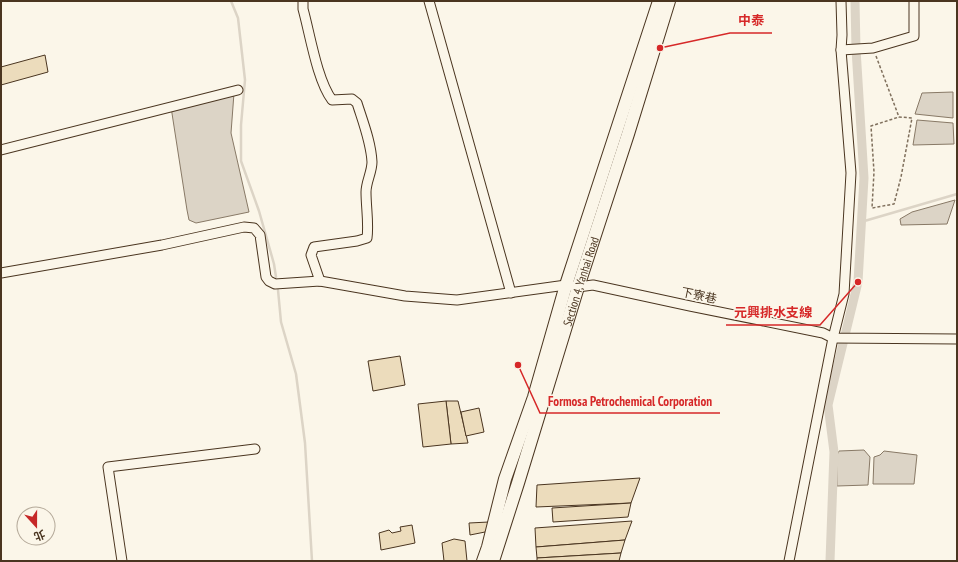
<svg xmlns="http://www.w3.org/2000/svg" width="958" height="562" font-family="'PT Sans Narrow','Noto Sans TC',sans-serif">
  <rect width="100%" height="100%" fill="#fbf6e9"/>
  <g fill="#dcd4c6" stroke="#887966">
    <path d="M 953,92 L 953,118 L 915,114 L 922,93 Z"/>
    <path d="M 234,93 L 231,133 L 249,212 L 196,223 L 189,220 L 187,210 L 171,107 Z"/>
    <path d="M 917,120 L 953,123 L 954,144 L 913,145 Z"/>
    <path d="M 955,200 L 947,224 L 901,225 L 900,219 L 912,212 Z"/>
    <path d="M 864,450 L 870,457 L 868,485 L 837,486 L 837,455 L 839,451 Z"/>
    <path d="M 884,451 L 917,455 L 914,484 L 873,484 L 874,457 L 880,455 Z"/>
  </g>
  <g fill="none" stroke-linecap="round" stroke-linejoin="round">
    <g stroke="#dcd4c6" stroke-width="2.5">
      <path d="M 231,1 L 238,18 L 245,80 L 241,125 L 241,161 L 259,211 L 274,264 L 276,277"/>
      <path d="M 861,222 L 957,194"/>
      <path d="M 278,290 L 281,322 L 296,374 L 305,443 L 312,561"/>
    </g>
    <path stroke="#dcd4c6" stroke-width="9" d="M 830,561 L 834,452 L 828,405 L 858,282 L 864,178 L 856,49 L 855,1"/>
  </g>
  <g fill="#ecdcbc" stroke="#4a3520">
    <path d="M 45,55 L 48,72 L 1,85 L 1,67 Z"/>
    <path d="M 400,356 L 405,385 L 373,391 L 368,361 Z"/>
    <path d="M 446,401 L 458,401 L 468,443 L 451,444 Z"/>
    <path d="M 446,401 L 451,444 L 423,447 L 418,404 Z"/>
    <path d="M 479,408 L 484,432 L 466,436 L 461,412 Z"/>
    <path d="M 640,478 L 631,503 L 536,507 L 537,485 Z"/>
    <path d="M 631,503 L 628,517 L 553,522 L 552,508 Z"/>
    <path d="M 632,521 L 625,540 L 536,547 L 535,528 Z"/>
    <path d="M 489,522 L 490,531 L 470,535 L 469,523 Z"/>
    <path d="M 412,525 L 415,543 L 381,550 L 379,533 L 389,530 L 392,533 L 401,531 L 400,527 Z"/>
    <path d="M 454,539 L 465,541 L 467,561 L 444,561 L 442,543 Z"/>
    <path d="M 625,540 L 621,553 L 537,558 L 536,547 Z"/>
    <path d="M 621,553 L 619,561 L 537,561 L 537,558 Z"/>
  </g>
  <g fill="none" stroke-linecap="round" stroke-linejoin="round">
    <defs>
      <g id="minor">
        <path d="M 303,1 L 303,9 C 310,34 317,80 332,100 L 352,99 L 357,103 C 363,122 371,142 372,162 C 372,172 366,182 366,192 C 366,207 369,224 367,238 L 357,241 L 314,247 L 311,255 L 320,281"/>
        <path d="M 429,1 L 511,293"/>
        <path d="M 841,50 L 873,48 L 914,36 L 914,1"/>
        <path d="M 1,150 L 238,90"/>
        <path d="M 1,273 L 162,245 L 244,227 L 254,228 L 260,235 L 266,277 L 269,281 L 275,284 L 320,281 L 405,296 L 457,300 L 566,285 L 578,287 L 593,285 L 690,306 L 823,333 L 833,338 L 957,339"/>
        <path d="M 122,561 L 108,467 L 255,449"/>
        <path d="M 789,561 L 833,338 L 844,294 L 851,173 L 841,50 L 842,35 L 841,1"/>
      </g>
      <g id="major">
        <path d="M 483,561 L 488,547 L 505,479 L 534,397 L 566,285 L 659,1"/>
        <path id="s1" d="M 493,561 L 518,483 L 578,287 L 628,134 L 669,1"/>
      </g>
    </defs>
    <use href="#minor" stroke="#4a3520" stroke-width="11"/>
    <use href="#major" stroke="#4a3520" stroke-width="14"/>
    <path stroke="#7f6f5c" stroke-width="1.5" stroke-dasharray="3 2" stroke-linecap="butt" d="M 876,56 L 899,117 L 912,118 L 901,177 L 894,204 L 872,208 L 874,172 L 871,126 L 899,117"/>
    <use href="#minor" stroke="#fbf6e9" stroke-width="9"/>
    <use href="#major" stroke="#fbf6e9" stroke-width="12"/>
  </g>
  <g text-anchor="middle" dominant-baseline="central" stroke-width="3" stroke-linejoin="round" paint-order="stroke">
    <g font-size="12" fill="#4a3520" stroke="#fbf6e9">
      <text stroke="none"><textPath href="#s1" startOffset="293">Section 4, Yanhai Road</textPath></text>
      <text transform="translate(699 295) rotate(12)">下寮巷</text>
    </g>
  </g>
  <path fill="none" stroke="#d62828" stroke-width="1.5" d="M660 48L730 33H772M858 282L820 325H726M518 365L540 413H720"/>
  <g fill="#d62828" stroke="#fbf6e9" stroke-width="1.5">
    <circle cx="660" cy="48" r="4"/>
    <circle cx="858" cy="282" r="4"/>
    <circle cx="518" cy="365" r="4"/>
  </g>
  <g font-size="13" text-anchor="middle" font-weight="bold" fill="#d62828" stroke="#fbf6e9" stroke-width="3" stroke-linejoin="round" paint-order="stroke">
    <text x="751" y="25">中泰</text>
    <text x="773" y="317">元興排水支線</text>
    <text x="630" y="406">Formosa Petrochemical Corporation</text>
  </g>
  <rect width="958" height="562" fill="none" stroke="#4a3520" stroke-width="4"/>
  <g transform="translate(36 526) rotate(159)"><circle r="19" fill="#fbf6e9" stroke="#b4a999"/>
  <path d="M0-3L7 15L0 10L-7 15Z" fill="#c62828"/>
  <text y="-6" font-size="11" font-weight="bold" text-anchor="middle" fill="#4a3520">北</text>
  </g>
</svg>
